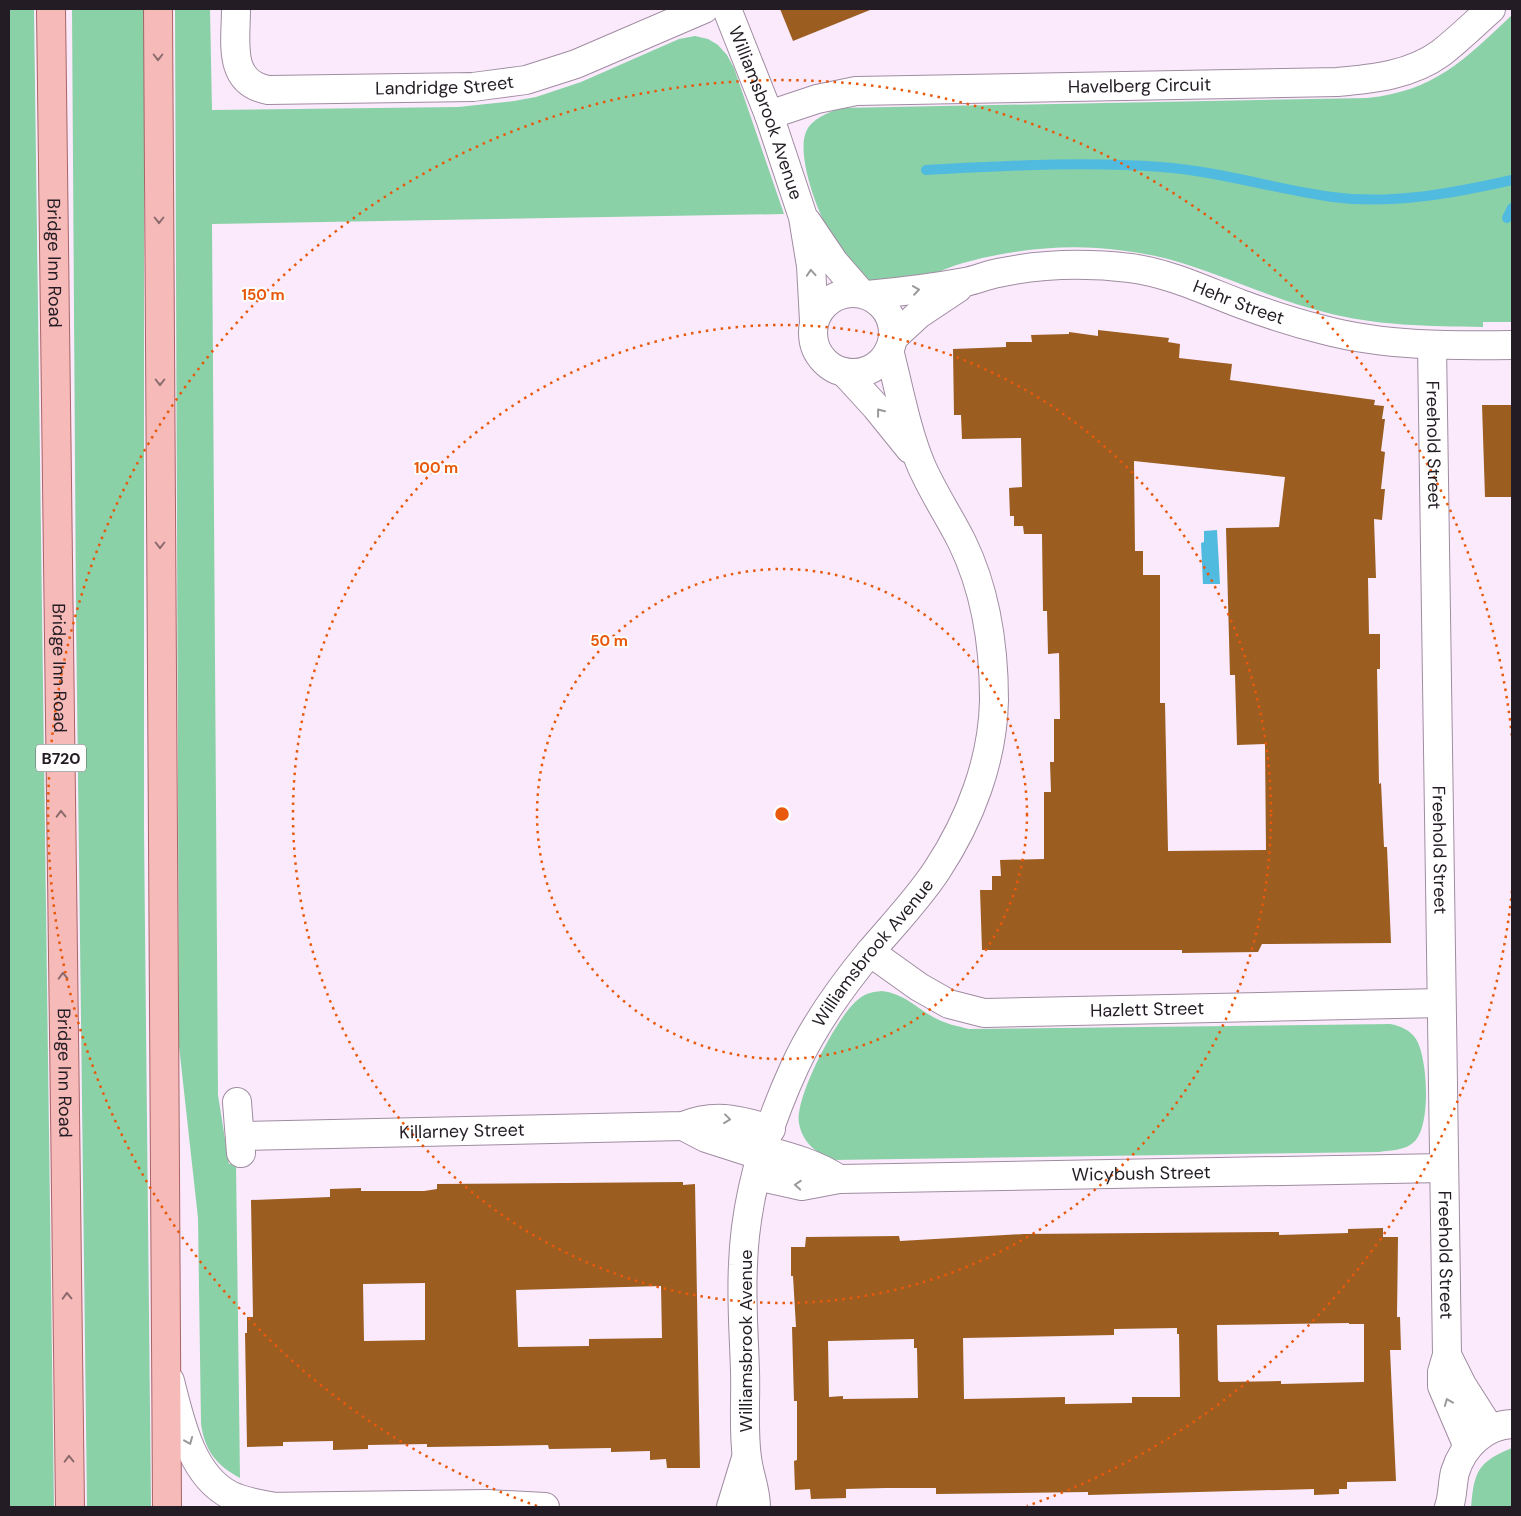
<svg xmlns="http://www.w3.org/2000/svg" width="1521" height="1516" font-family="'DM Sans',sans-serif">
  <rect width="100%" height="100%" fill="#fbeafc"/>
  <g fill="#8bd1a7">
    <path d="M 9,9 L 34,9 L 54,1507 L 9,1507 Z"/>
    <path d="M 72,9 L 144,9 L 144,830 L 151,1507 L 87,1507 L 76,614 Z"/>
    <path d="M 175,9 L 210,9 L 212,110 L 458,107 L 514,101 L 536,97 L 581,82 L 679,39 L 695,36 L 708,39 L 718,45 L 727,55 L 734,68 L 784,214 L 212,224 L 218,1095 L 229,1164 L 236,1164 L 240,1478 C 216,1465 205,1451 201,1424 L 198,1218 L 179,1046 Z"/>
    <path d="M 1512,15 L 1512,322 L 1483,322 L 1483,327 C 1430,326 1375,326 1324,312 C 1277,300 1234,280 1188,265 C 1159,255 1127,250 1097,248 C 1053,245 1006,251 963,263 C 952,266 942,271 931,274 C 920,278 906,279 894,281 C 889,281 882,283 877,283 C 840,280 792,164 806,132 C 811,119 828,113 840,108 L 1367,98 C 1435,91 1464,60 1512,15 Z"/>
    <path d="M 881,991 C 904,993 916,1008 935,1018 C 946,1024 957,1026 969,1029 L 1390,1024 C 1401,1026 1410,1030 1416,1039 C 1428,1058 1431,1125 1415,1141 C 1405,1151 1392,1150 1379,1152 L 833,1160 C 816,1153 802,1142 799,1123 C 794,1098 839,1012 860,998 C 866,993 874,992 881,991 Z"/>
    <path d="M 1512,1448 L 1512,1507 L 1471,1507 C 1474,1471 1478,1462 1512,1448 Z"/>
  </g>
  <path fill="#50bbdf" d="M 1217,530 L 1220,584 L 1203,584 L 1201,543 L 1204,542 L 1204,531 Z"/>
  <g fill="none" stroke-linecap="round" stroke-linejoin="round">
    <g stroke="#50bbdf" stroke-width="10">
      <path d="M 926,170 C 1004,166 1083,161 1161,167 C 1218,171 1275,189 1332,197 C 1392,205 1454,193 1512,180"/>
      <path d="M 1507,218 L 1512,208"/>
    </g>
  </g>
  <g fill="#9b5d20" fill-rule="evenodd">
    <path d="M 780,9 L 870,9 L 870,10 L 793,41 Z"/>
    <path d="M 1098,330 L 1169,338 L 1168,342 L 1180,344 L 1179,358 L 1232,364 L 1230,380 L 1375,400 L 1374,405 L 1384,406 L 1382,419 L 1385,419 L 1381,451 L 1385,452 L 1381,489 L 1385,489 L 1382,520 L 1374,519 L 1376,578 L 1368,578 L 1369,634 L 1380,634 L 1380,669 L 1377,669 L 1379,784 L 1381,783 L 1384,847 L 1387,847 L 1391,943 L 1262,944 L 1258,952 L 1182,953 L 1182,950 L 982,950 L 980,890 L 992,890 L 992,876 L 1001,876 L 1000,860 L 1044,859 L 1044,792 L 1051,792 L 1050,762 L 1054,762 L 1054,719 L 1060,719 L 1059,653 L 1048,654 L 1047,611 L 1043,611 L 1042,534 L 1024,534 L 1023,526 L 1014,526 L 1014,516 L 1010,516 L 1009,488 L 1022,487 L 1021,438 L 962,439 L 961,415 L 954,415 L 953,349 L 1006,347 L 1006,342 L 1032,342 L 1031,335 L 1069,334 L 1069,332 L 1098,336 ZM 1134,461 L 1285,477 L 1279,527 L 1226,528 L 1230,675 L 1235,675 L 1237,745 L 1265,744 L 1266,850 L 1168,851 L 1165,703 L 1160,703 L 1160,575 L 1143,575 L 1143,551 L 1135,551 Z"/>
    <path d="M 1482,405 L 1512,405 L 1512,497 L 1485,497 Z"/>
    <path d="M 683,1182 L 683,1185 L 695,1184 L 700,1468 L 667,1468 L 666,1459 L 650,1460 L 650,1451 L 611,1452 L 611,1448 L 549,1449 L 548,1445 L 427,1447 L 427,1444 L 368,1445 L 368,1449 L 333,1450 L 333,1441 L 283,1442 L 283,1446 L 247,1447 L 245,1333 L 247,1333 L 247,1317 L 253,1317 L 251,1200 L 330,1197 L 330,1189 L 361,1188 L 361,1191 L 424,1191 L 437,1189 L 437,1184 ZM 425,1283 L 425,1340 L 364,1341 L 363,1284 ZM 661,1286 L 662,1338 L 589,1339 L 589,1346 L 518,1347 L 516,1290 Z"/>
    <path d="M 1383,1228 L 1383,1237 L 1398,1237 L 1397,1317 L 1400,1317 L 1401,1350 L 1390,1350 L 1396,1481 L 1347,1482 L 1347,1489 L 1339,1489 L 1339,1494 L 1314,1495 L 1314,1489 L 1088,1495 L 1088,1492 L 936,1494 L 936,1488 L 886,1488 L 846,1489 L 846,1498 L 811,1499 L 810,1489 L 795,1490 L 794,1461 L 797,1460 L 797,1401 L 794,1401 L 792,1327 L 796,1327 L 793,1276 L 791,1276 L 791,1247 L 805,1247 L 806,1237 L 899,1236 L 900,1241 L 1024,1234 L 1279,1232 L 1279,1235 L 1348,1233 L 1348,1229 ZM 1349,1323 L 1349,1324 L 1364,1324 L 1364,1382 L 1281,1384 L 1281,1381 L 1220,1382 L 1218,1380 L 1217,1325 ZM 1177,1328 L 1177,1334 L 1179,1334 L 1180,1397 L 1132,1397 L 1132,1403 L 1065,1404 L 1065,1397 L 964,1399 L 963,1338 L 1114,1335 L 1114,1329 ZM 914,1339 L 914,1348 L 917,1348 L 918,1398 L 843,1399 L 843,1396 L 829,1397 L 828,1341 Z"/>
  </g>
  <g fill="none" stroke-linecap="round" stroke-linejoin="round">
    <defs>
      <g id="minor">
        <path id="s1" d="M 236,9 C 236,42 227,82 268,90 L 473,87 L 526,80 L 576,64 L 704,9"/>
        <path id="s2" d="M 727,9 L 769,115 L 803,217 L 811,266 L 814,321"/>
        <path id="s3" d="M 769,115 L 817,99 L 856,91 L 1337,82 C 1373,79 1411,75 1441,53 C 1459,39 1475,23 1491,9"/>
        <path d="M 807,222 L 834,262 L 860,292"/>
        <circle cx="853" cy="333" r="40"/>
        <path id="s4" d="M 867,295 C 900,292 932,288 965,282 C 976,280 987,275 998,273 C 1040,264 1087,263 1130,268 C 1169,273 1204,290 1241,304 C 1268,314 1296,323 1324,330 C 1384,346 1451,346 1512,345"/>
        <path d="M 893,338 L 919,314 L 958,288"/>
        <path id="s5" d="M 1432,345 L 1447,1355 L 1442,1372 L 1442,1386 L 1468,1447"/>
        <path d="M 844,372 L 876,407 L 910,449"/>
        <path id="s6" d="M 870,952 L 919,987 L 949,1004 L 984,1013 L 1441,1003"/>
        <path d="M 237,1102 L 241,1153"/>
        <path d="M 683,1126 L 706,1138 L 762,1156"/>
        <path id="s7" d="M 241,1136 L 683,1126 C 716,1113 737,1120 771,1129"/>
        <path d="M 764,1150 C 791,1157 816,1164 839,1179"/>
        <path id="s8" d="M 757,1176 L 802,1186 L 839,1179 L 1443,1168"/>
        <path d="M 1447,1355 L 1462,1385 L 1490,1429"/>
        <path d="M 170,1381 C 180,1420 191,1475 230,1495 C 244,1502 259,1504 275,1507"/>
        <path d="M 264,1507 L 488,1504 L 545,1507"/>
        <path d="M 731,1507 L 746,1458"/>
        <path id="s9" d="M 756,1507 C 756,1490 749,1475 747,1458 C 743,1430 746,1399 745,1371 C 744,1336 741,1300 743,1265 C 745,1198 767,1127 795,1066 C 814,1025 841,987 870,952 C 893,925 918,899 937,870 C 970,820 993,760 994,700 C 994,646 986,591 962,542 C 949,516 932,491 921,465 C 906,429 899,388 889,350"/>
        <path d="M 1449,1507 C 1453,1496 1452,1484 1455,1472 C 1463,1446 1485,1425 1512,1424"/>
      </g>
      <g id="primary">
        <path id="s10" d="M 51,9 L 70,1507"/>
        <path d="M 158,9 L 167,1507"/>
      </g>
    </defs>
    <use href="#minor" stroke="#a08ca2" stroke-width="30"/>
    <use href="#primary" stroke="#a86566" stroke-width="30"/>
    <use href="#minor" stroke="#fff" stroke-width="28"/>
    <use href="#primary" stroke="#f6bab8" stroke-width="28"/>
  </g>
  <defs><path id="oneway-chevron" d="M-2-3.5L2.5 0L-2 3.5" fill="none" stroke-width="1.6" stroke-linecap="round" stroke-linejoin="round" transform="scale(1.25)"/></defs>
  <g stroke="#8c6b6e">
    <use href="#oneway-chevron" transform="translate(158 57) rotate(90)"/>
    <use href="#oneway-chevron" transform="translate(159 220) rotate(90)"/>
    <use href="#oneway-chevron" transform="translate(160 382) rotate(90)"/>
    <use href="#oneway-chevron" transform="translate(160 545) rotate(90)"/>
    <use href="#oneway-chevron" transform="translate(61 814) rotate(-91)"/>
    <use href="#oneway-chevron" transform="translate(63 976) rotate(-91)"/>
    <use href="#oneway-chevron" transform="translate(67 1296) rotate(-91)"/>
    <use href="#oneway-chevron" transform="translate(69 1459) rotate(-91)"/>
  </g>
  <g stroke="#9c999c">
    <use href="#oneway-chevron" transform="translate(811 273) rotate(-94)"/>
    <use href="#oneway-chevron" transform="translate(916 290) rotate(-8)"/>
    <use href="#oneway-chevron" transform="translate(880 412) rotate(-128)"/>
    <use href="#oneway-chevron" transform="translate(727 1119) rotate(7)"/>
    <use href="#oneway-chevron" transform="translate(798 1185) rotate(-176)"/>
    <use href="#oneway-chevron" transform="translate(1448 1402) rotate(-112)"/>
    <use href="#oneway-chevron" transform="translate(189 1441) rotate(68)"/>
  </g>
  <g fill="none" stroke="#e8590c" stroke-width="2.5" stroke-dasharray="2.5 5">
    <circle cx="782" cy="814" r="245"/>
    <circle cx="782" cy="814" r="489"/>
    <path d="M1512 891A734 734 0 0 1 1027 1506M537 1506A734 734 0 1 1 1512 737"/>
  </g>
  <g text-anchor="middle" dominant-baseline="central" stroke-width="4" stroke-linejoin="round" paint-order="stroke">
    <rect fill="#fdfdfd" stroke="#646065" stroke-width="1" x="36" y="744.5" width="50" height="27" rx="4"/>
    <g font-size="16" font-weight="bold" fill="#231c24">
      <text x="61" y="758">B720</text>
    </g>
    <g font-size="18" fill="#231c24" stroke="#fdfdfd">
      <text stroke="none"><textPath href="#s3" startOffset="374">Havelberg Circuit</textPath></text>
      <text stroke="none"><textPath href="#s1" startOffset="274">Landridge Street</textPath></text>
      <text stroke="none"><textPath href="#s2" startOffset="111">Williamsbrook Avenue</textPath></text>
      <text stroke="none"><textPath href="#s10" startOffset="254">Bridge Inn Road</textPath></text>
      <text stroke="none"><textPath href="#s4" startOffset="380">Hehr Street</textPath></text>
      <text stroke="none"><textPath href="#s5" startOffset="100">Freehold Street</textPath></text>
      <text stroke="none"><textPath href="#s10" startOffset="659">Bridge Inn Road</textPath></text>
      <text stroke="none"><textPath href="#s5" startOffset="505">Freehold Street</textPath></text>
      <text stroke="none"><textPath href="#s9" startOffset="588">Williamsbrook Avenue</textPath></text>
      <text stroke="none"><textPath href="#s6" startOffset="294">Hazlett Street</textPath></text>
      <text stroke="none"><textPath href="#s10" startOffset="1064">Bridge Inn Road</textPath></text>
      <text stroke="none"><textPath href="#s7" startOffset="221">Killarney Street</textPath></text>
      <text stroke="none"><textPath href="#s8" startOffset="386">Wicybush Street</textPath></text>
      <text stroke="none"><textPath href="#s5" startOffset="910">Freehold Street</textPath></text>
      <text transform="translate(746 1341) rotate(-90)">Williamsbrook Avenue</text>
    </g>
  </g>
  <circle cx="782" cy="814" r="8" fill="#e8590c" stroke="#fdfdfd" stroke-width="2.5"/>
  <g font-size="15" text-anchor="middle" font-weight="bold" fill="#e8590c" stroke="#fdfdfd" stroke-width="4" stroke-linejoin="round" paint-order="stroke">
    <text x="263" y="300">150 m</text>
    <text x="436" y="473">100 m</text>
    <text x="609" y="646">50 m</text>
  </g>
  <rect width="1521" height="1516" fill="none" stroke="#231c24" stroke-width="20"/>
</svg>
